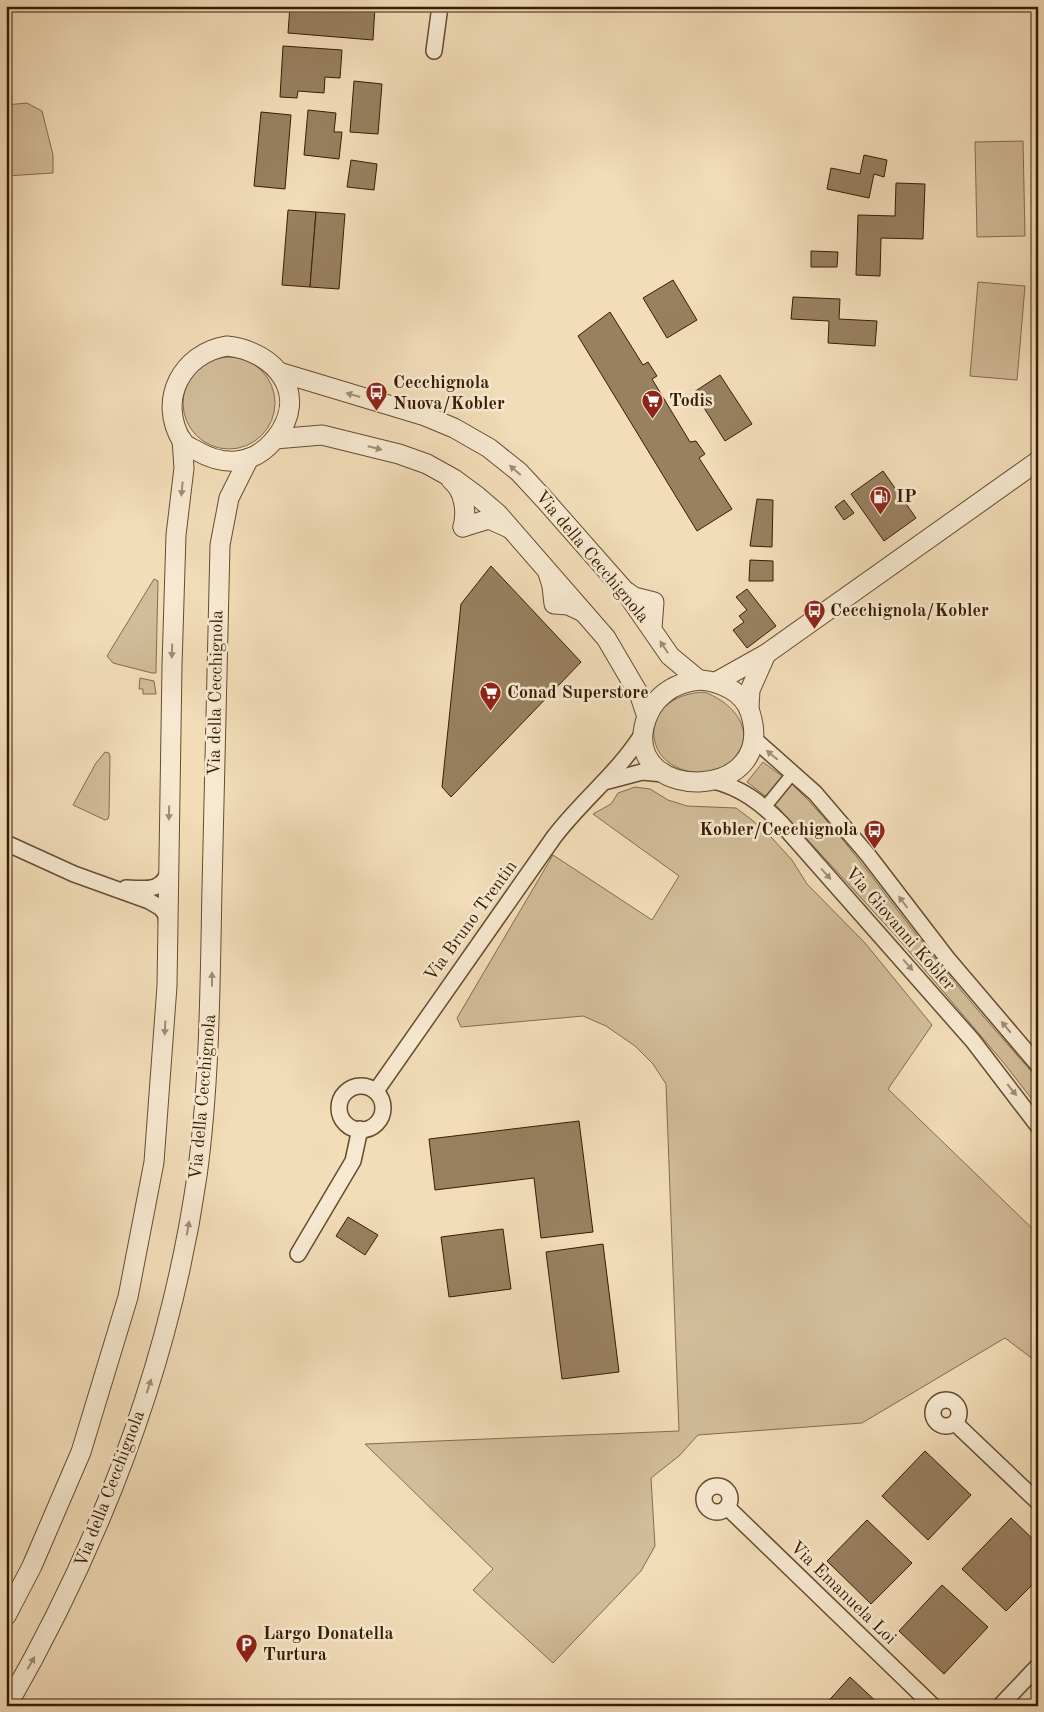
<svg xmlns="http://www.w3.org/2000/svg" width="1044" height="1712" font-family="'Old Standard TT',serif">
  <rect width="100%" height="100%" fill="#f2ddb8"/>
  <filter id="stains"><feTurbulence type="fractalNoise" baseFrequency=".004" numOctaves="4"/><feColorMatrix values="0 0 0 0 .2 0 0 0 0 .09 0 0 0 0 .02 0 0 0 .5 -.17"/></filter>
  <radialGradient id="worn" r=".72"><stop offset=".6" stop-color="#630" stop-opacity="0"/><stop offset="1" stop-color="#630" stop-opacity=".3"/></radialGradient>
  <g fill="#d2bc99" stroke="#846c4d">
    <path d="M 27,103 L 42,111 L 53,155 L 53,173 L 6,176 L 6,105 Z"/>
    <path d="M 1023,141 L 1025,236 L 977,237 L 975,142 Z"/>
    <path d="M 978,282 L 1025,286 L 1017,380 L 970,376 Z"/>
    <circle cx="229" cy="403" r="46"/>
    <path d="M 154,579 L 158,581 L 156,669 L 156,673 L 152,673 L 113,663 L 107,656 Z"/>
    <path d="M 140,678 L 154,681 L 156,694 L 143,694 L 143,689 L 139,689 Z"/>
    <path d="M 704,692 C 735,703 761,735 729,763 C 718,772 706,774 693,772 C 639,765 639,695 704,692 Z"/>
    <path d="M 105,752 L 109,753 L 110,756 L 109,815 L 108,819 L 105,820 L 73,805 L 96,763 Z"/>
    <path d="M 763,762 L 783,777 L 768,798 L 747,782 Z"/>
    <path d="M 790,782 C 838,828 875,882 916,934 C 954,984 996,1031 1038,1079 L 1038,1107 L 1003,1062 L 896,936 L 773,802 Z"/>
    <path d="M 635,787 L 650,789 L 668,800 L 687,806 L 736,808 L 752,820 L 771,837 L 792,860 L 807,884 L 865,943 L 932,1025 L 888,1089 L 1038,1234 L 1038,1363 L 1005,1338 L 862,1423 L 698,1435 L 679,1456 L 651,1478 L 655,1546 L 641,1571 L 553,1663 L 473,1590 L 493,1569 L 365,1444 L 679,1431 L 666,1084 L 653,1064 L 635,1046 L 606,1026 L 583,1016 L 461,1027 L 457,1018 L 553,855 L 652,920 L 679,876 L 593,814 L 611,804 L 618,793 Z"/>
  </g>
  <g fill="#988060" stroke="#371c01">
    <path d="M 290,6 L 375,6 L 373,40 L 288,33 Z"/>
    <path d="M 283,46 L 342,50 L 340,78 L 325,77 L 324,93 L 298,91 L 297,98 L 280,97 Z"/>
    <path d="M 354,81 L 382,84 L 378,134 L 350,132 Z"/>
    <path d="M 308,110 L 336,113 L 334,132 L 342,132 L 339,159 L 304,155 Z"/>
    <path d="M 261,112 L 291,115 L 285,189 L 254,186 Z"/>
    <path d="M 864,155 L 887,160 L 884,177 L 874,174 L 869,198 L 827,189 L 831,168 L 860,174 Z"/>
    <path d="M 351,160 L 377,164 L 374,190 L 347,187 Z"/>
    <path d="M 896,183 L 925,184 L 923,239 L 881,238 L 880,276 L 856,275 L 858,215 L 895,216 Z"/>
    <path d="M 288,210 L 316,212 L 310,287 L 282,285 Z"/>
    <path d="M 316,212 L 345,214 L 339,289 L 310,287 Z"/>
    <path d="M 811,251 L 838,252 L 837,267 L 811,267 Z"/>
    <path d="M 673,280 L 697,320 L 667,338 L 643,298 Z"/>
    <path d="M 793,297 L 840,299 L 839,319 L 877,321 L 875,346 L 828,343 L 829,321 L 791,319 Z"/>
    <path d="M 610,312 L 643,365 L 648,362 L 657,376 L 652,379 L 690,442 L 696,441 L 705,454 L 699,458 L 732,509 L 697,531 L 578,336 Z"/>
    <path d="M 720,375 L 752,424 L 725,441 L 694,392 Z"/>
    <path d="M 883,471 L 916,518 L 884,541 L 851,494 Z"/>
    <path d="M 757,499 L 773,500 L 772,547 L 750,546 Z"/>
    <path d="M 844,500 L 854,513 L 844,520 L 835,507 Z"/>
    <path d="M 750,560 L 773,561 L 773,581 L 749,581 Z"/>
    <path d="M 491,566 L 581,662 L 451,797 L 442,787 L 461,604 Z"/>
    <path d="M 747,589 L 776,626 L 747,648 L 733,630 L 744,622 L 739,616 L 747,610 L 736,597 Z"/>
    <path d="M 579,1121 L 593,1232 L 541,1238 L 534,1178 L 435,1190 L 429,1139 Z"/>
    <path d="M 348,1217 L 378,1235 L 365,1255 L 336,1236 Z"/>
    <path d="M 503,1229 L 511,1289 L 449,1297 L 441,1237 Z"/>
    <path d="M 603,1244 L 619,1372 L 562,1379 L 546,1252 Z"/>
    <path d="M 925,1451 L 971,1495 L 928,1540 L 882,1496 Z"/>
    <path d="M 1011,1518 L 1038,1544 L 1038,1579 L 1006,1611 L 962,1569 Z"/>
    <path d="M 867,1520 L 912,1563 L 871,1604 L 827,1561 Z"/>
    <path d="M 942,1585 L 988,1627 L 944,1674 L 899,1631 Z"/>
    <path d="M 850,1677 L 881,1706 L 824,1706 Z"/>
  </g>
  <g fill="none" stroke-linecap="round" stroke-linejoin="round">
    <defs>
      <path id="pedestrian" d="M 770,801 L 788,779"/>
      <g id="minor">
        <path d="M 434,51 L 440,6"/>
        <path d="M 753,738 L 815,793 L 868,855 L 947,958 L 1038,1065"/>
        <path d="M 608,781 L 642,772 L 664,774"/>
        <path d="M 714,781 C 741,788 760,802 780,822 L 973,1041 L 1038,1126"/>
        <path d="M 6,843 L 74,874 L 149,901 L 161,908 L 166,915 L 167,924"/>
        <path d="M 126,888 C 146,889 164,892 169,869"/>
        <circle cx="361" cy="1108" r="22"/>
        <path d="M 376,1091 L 554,837 C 582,800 618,773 643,733"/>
        <path d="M 298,1254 L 353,1161 L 360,1129"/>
        <circle cx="946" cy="1413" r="13"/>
        <path d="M 955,1423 L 1038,1502"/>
        <circle cx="717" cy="1499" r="13"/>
        <path d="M 727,1507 L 933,1706"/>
        <path d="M 1000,1706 L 1038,1666"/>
      </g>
      <g id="tertiary">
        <path d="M 227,346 C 275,351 311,394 275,439 C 254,465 225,467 197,451 C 192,448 185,446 182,441 C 157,400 182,353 227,346 Z"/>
        <path d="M 279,372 L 425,416 L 454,428 L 489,448 L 519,472 L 544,499 L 625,591 L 670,656 L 699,680"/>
        <path d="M 275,439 L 322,435 L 399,454 L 427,464 L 454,479 L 477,496 L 498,514 L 606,638 L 640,696 L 647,717"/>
        <path d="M 451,480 C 464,490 467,511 463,527"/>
        <path d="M 463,527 L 489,519 L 509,528"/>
        <path d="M 548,573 L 552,586 L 554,604 L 568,605 L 583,612"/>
        <path d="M 627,592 L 634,597 L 654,602 L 652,628"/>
        <path d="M 701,680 C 720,682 743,691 750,712 C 779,802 627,803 644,727 C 650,699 672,682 701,680 Z"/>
        <path d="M 716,682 L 766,654 L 1038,461"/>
        <path d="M 749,708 L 750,690 L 766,654"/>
        <path d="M 6,1616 L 32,1566 L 81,1452 L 128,1297 L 154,1162 L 167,986 L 172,666 L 176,535 L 184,468 L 182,440"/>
        <path d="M 7,1706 C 101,1542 170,1364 197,1176 C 210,1080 210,984 212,888 C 214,773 217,659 220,545 L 229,498 L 249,458"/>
      </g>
    </defs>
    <use href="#pedestrian" stroke="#664c2f" stroke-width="14"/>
    <use href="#minor" stroke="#664c2f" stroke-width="18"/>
    <use href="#tertiary" stroke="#664c2f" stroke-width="21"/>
    <use href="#pedestrian" stroke="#f7e9d1" stroke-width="11"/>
    <use href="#minor" stroke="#f7e9d1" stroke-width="15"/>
    <use href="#tertiary" stroke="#f7e9d1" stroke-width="19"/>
  </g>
  <defs><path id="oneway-solid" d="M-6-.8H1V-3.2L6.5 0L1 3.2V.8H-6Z" transform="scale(1.25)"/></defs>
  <g fill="#a18d73">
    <use href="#oneway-solid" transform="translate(353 395) rotate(-164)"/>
    <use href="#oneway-solid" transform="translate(375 448) rotate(14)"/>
    <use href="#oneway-solid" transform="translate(515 470) rotate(-139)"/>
    <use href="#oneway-solid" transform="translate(182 489) rotate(95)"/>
    <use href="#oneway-solid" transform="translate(664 647) rotate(-123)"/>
    <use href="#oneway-solid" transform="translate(172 651) rotate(92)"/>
    <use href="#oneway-solid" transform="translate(772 755) rotate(-140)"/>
    <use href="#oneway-solid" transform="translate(169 813) rotate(91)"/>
    <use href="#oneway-solid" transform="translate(826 874) rotate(48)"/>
    <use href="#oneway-solid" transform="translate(903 902) rotate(-127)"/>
    <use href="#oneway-solid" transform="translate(908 965) rotate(49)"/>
    <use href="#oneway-solid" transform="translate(212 979) rotate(-90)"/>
    <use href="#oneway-solid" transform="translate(1006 1027) rotate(-130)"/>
    <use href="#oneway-solid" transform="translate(165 1028) rotate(93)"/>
    <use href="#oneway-solid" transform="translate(1012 1090) rotate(51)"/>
    <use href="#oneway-solid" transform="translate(188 1228) rotate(-80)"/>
    <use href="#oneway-solid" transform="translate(149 1386) rotate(-72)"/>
    <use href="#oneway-solid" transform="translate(31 1663) rotate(-60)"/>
  </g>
  <defs>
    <symbol id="bus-pin" viewBox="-11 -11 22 30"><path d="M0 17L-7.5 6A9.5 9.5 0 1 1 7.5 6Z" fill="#8f2418" stroke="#f7e9d1"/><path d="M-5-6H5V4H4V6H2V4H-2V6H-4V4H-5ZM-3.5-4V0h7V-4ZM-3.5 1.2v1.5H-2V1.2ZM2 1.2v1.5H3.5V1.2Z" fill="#fff"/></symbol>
    <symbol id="supermarket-pin" viewBox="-11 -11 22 30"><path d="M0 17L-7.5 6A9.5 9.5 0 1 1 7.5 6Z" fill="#8f2418" stroke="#f7e9d1"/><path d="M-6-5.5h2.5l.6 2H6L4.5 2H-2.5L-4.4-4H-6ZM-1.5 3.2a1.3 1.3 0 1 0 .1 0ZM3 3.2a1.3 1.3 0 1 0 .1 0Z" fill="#fff"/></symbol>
    <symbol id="fuel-pin" viewBox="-11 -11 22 30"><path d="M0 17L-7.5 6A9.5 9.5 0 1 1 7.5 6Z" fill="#8f2418" stroke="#f7e9d1"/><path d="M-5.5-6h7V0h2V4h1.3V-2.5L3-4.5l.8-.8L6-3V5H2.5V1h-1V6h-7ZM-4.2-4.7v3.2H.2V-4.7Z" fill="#fff"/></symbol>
    <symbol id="parking-pin" viewBox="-11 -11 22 30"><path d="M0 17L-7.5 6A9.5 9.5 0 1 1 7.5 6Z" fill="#8f2418" stroke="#f7e9d1"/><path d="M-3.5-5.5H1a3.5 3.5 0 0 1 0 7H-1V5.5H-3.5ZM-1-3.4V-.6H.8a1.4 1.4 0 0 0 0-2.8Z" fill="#fff"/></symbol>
  </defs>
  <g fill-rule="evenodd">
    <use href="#bus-pin" x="364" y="380" width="25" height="34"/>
    <use href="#supermarket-pin" x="640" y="388" width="25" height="34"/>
    <use href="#fuel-pin" x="868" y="484" width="25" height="34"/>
    <use href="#bus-pin" x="802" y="598" width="25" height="34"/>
    <use href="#supermarket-pin" x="478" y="680" width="25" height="34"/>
    <use href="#bus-pin" x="862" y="818" width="25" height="34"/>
    <use href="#parking-pin" x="234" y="1632" width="25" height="34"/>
  </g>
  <g text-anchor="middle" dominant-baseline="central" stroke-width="5" stroke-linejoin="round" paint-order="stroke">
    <g font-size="18" font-weight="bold" fill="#371c01" stroke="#f7e9d1" text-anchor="start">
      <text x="393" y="383">Cecchignola<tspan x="393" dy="21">Nuova/Kobler</tspan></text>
      <text x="669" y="401">Todis</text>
      <text x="896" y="497">IP</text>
      <text x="830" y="611">Cecchignola/Kobler</text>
      <text x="507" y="693">Conad Superstore</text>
      <text x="858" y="830" text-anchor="end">Kobler/Cecchignola</text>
      <text x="263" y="1634">Largo Donatella<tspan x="263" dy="21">Turtura</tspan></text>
    </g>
    <g font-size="18" fill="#371c01" stroke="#f7e9d1">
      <text transform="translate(592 557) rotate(50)">Via della Cecchignola</text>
      <text transform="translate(216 693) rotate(-89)">Via della Cecchignola</text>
      <text transform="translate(471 921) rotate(-54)">Via Bruno Trentin</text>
      <text transform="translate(900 929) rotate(49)">Via Giovanni Kobler</text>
      <text transform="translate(203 1097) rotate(-85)">Via della Cecchignola</text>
      <text transform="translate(110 1489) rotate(-69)">Via della Cecchignola</text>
      <text transform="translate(843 1593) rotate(44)">Via Emanuela Loi</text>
    </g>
  </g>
  <rect width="1044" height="1712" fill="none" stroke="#f2ddb8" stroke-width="25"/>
  <rect x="8" y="8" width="1029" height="1697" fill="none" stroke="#371c01" stroke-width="2.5"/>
  <rect x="12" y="12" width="1019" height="1687" fill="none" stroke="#371c01"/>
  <rect width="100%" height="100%" filter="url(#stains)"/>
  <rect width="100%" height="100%" fill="url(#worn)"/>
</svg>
